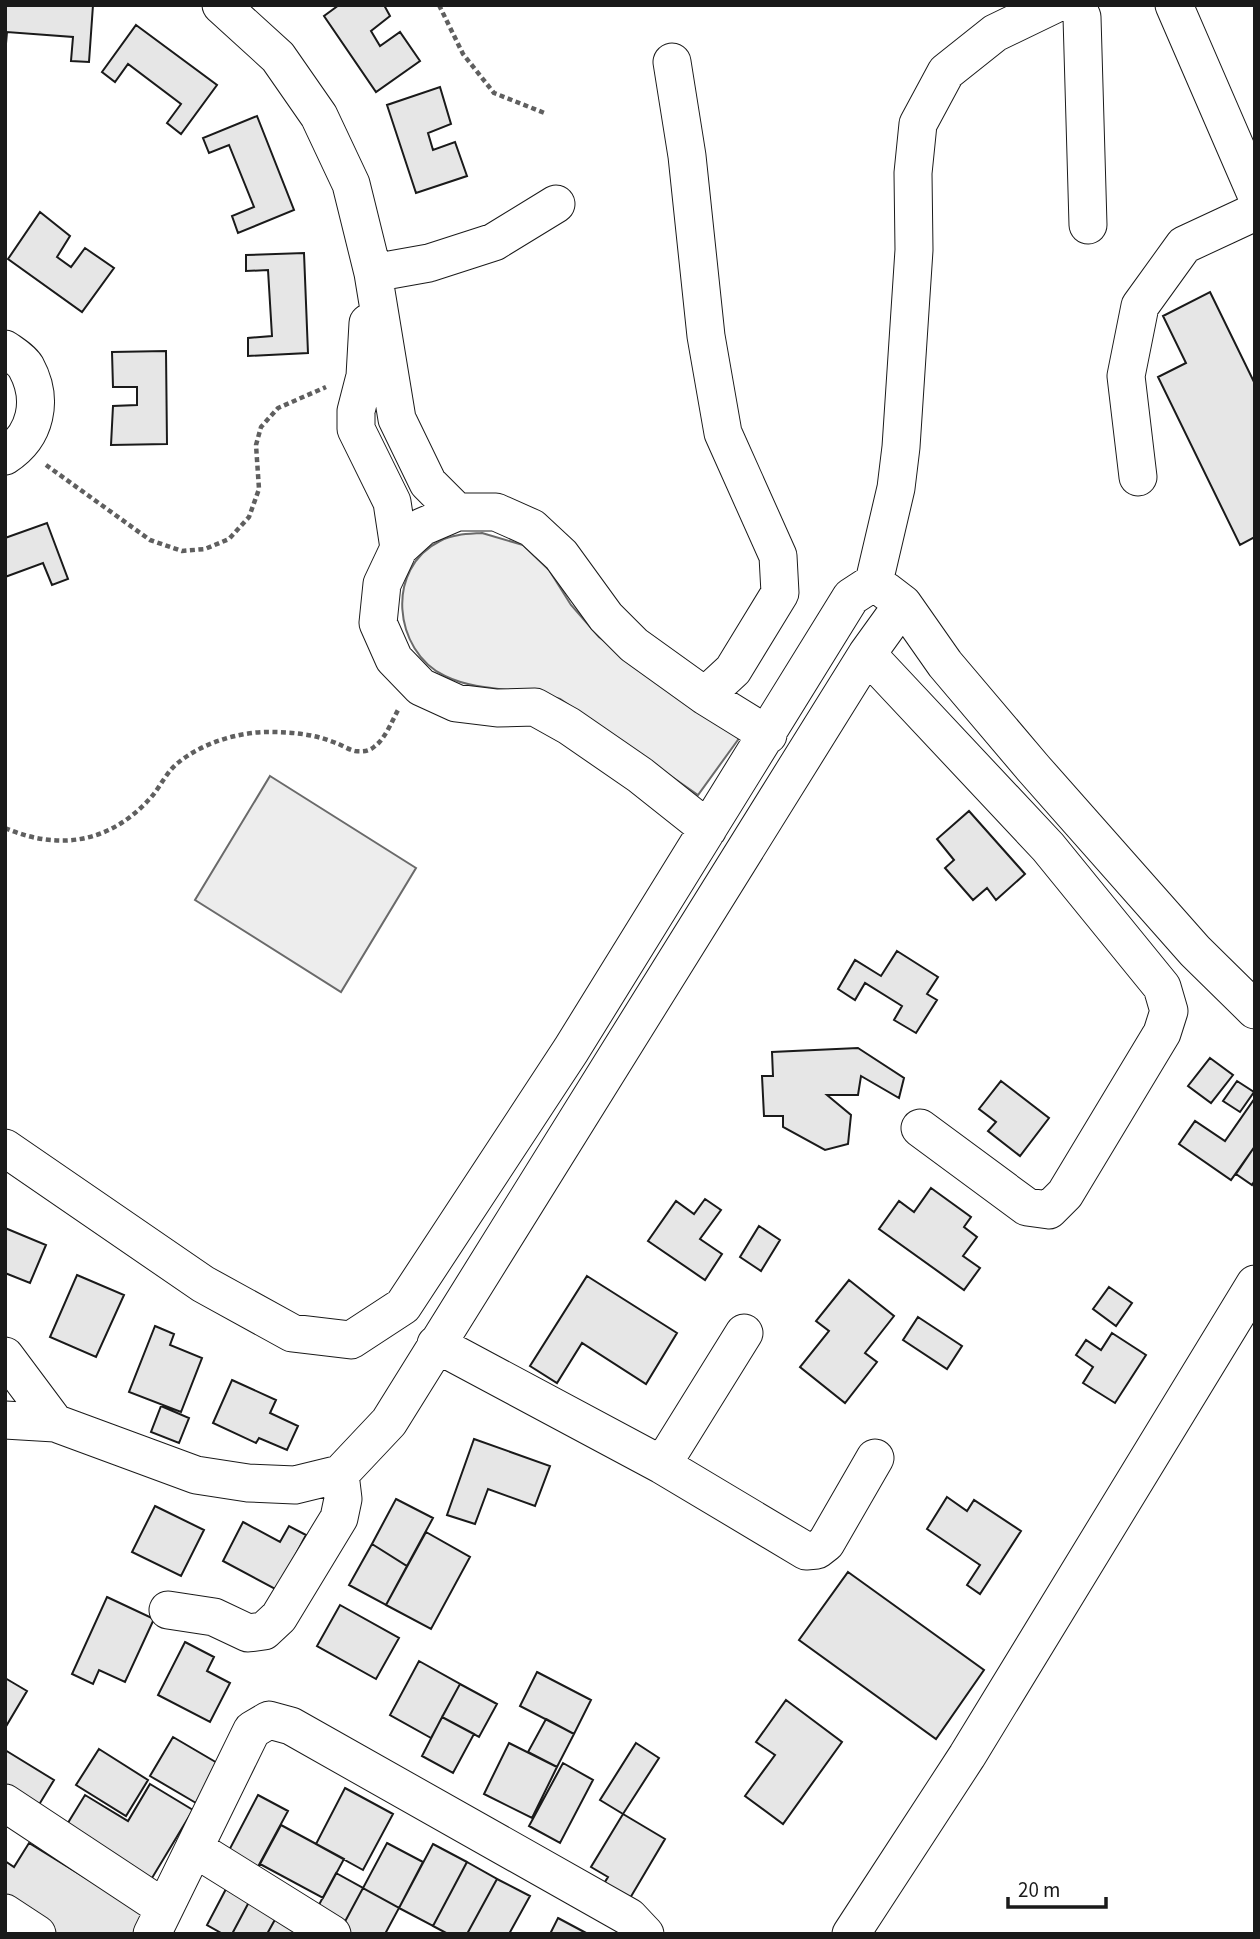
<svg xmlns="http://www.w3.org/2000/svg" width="1260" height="1939" font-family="'Source Sans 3',sans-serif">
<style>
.green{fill:#ededed;stroke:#6a6a6a;stroke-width:2}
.building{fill:#e6e6e6;stroke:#1a1a1a;stroke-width:2}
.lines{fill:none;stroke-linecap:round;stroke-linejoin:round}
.minor-casing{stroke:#1a1a1a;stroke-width:39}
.path{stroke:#5f5f5f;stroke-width:4.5;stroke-dasharray:5 3.5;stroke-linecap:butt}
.minor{stroke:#fff;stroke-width:37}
</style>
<rect width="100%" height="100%" fill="#fff"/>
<!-- green -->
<path class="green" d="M482 533 523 545 549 570 571 605 599 637 740 737 698 795 560 699C523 687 480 693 445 676 393 651 385 568 440 541 453 534 468 534 482 533Z
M270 776 416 868 341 992 195 900Z"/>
<!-- building -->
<path class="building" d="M5 5H93L89 62 71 61 73 37 7 32 5 55Z
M339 5H384L390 16 371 31 380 46 400 32 420 61 376 92 324 16Z
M136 25 217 85 181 134 167 123 181 104 128 64 115 82 102 72Z
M440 87 451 124 428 133 433 150 455 142 467 176 416 193 387 105Z
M257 116 294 210 238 233 232 216 254 207 229 145 209 153 203 138Z
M40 212 70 236 57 257 71 267 85 248 114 268 82 312 8 259Z
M304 253 308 353 248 356V338L272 336 268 270 246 271V255Z
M1210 292 1255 384V537L1240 545 1158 377 1186 363 1163 316Z
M166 351 167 444 111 445 113 406 137 405V387H113L112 352Z
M47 523 68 579 52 585 43 563 5 577V538Z
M969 811 1025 874 996 900 987 888 973 900 945 868 954 860 937 839Z
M897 951 938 977 927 994 937 1000 916 1033 894 1020 902 1006 865 983 855 1000 838 989 855 960 881 976Z
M858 1048 904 1078 899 1098 861 1076 858 1095H827L851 1115 848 1144 825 1150 783 1127V1116H764L762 1076H773L772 1052Z
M1210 1058 1233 1075 1211 1103 1188 1086Z
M1001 1081 1049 1118 1020 1156 988 1131 996 1122 979 1109Z
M1237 1081 1254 1092 1240 1112 1223 1101Z
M1255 1098V1146L1231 1180 1179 1144 1195 1121 1225 1141Z
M1255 1146V1180L1252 1185 1236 1174Z
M931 1188 971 1217 964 1227 977 1237 963 1256 980 1268 964 1290 879 1229 899 1201 914 1212Z
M705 1199 721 1210 700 1239 722 1254 705 1280 648 1241 676 1201 694 1214Z
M759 1226 780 1240 761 1271 740 1257Z
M5 1228 46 1245 30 1283 5 1273Z
M77 1275 124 1295 96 1357 50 1337Z
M587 1276 677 1333 646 1384 582 1343 557 1383 530 1366Z
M849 1280 894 1316 865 1353 877 1362 845 1403 800 1367 829 1331 816 1321Z
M1109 1287 1132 1303 1116 1326 1093 1309Z
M918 1317 962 1346 947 1369 903 1340Z
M155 1326 174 1334 170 1345 202 1358 181 1412 129 1392Z
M1112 1333 1146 1355 1115 1403 1083 1383 1093 1367 1076 1355 1086 1340 1101 1350Z
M232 1380 276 1400 270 1413 298 1426 287 1450 259 1438 256 1443 213 1423Z
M161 1406 189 1418 179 1443 151 1432Z
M474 1439 550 1466 535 1506 488 1489 475 1524 447 1515Z
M947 1497 967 1511 974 1500 1021 1531 980 1594 967 1585 980 1565 927 1529Z
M396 1499 433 1518 407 1566 372 1544Z
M155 1506 204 1530 181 1576 132 1552Z
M243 1522 280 1542 289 1526 306 1535 277 1590 223 1561Z
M426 1532 470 1557 431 1629 386 1605Z
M372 1544 407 1566 386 1605 349 1585Z
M848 1572 984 1670 936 1739 799 1640Z
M107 1597 154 1619 125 1682 99 1670 93 1684 72 1674Z
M340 1605 399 1638 376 1679 317 1646Z
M185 1642 214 1657 207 1671 230 1683 210 1722 158 1695Z
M419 1661 460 1684 431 1738 390 1715Z
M537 1672 591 1700 574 1734 520 1706Z
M5 1678 27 1691 5 1728Z
M460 1684 497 1704 479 1737 442 1717Z
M786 1700 842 1742 783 1824 745 1796 775 1755 756 1742Z
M442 1717 474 1734 453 1773 422 1756Z
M546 1719 574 1734 557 1767 528 1752Z
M173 1737 219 1764 196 1803 150 1776Z
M509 1743 557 1767 532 1818 484 1794Z
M636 1743 659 1758 623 1814 600 1800Z
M99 1749 148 1780 126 1816 76 1785Z
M5 1750 54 1780 37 1808 5 1789Z
M563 1763 593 1780 560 1843 529 1826Z
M150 1784 193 1810 149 1883 63 1831 85 1795 128 1821Z
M345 1788 393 1814 363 1870 316 1844Z
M258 1795 288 1811 254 1874 225 1858Z
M623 1814 665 1839 626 1905 600 1890 608 1877 591 1867Z
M281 1825 344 1859 323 1898 260 1864Z
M29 1843 147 1916 137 1934H52L5 1905V1861L14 1867Z
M387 1843 423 1862 399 1908 363 1888Z
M433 1844 467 1862 433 1926 399 1908Z
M467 1862 497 1879 467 1934H448L433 1926Z
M336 1873 363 1888 341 1929 314 1914Z
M497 1879 530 1896 509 1934H467Z
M363 1888 399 1908 385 1934H349L341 1929Z
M226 1889 249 1902 232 1934H223L207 1925Z
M249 1902 277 1916 267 1934H232Z
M277 1916 299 1929 296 1934H267Z
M558 1918 588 1934H550Z"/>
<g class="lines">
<!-- minor casing -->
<g class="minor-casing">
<path id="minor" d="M221 5 278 57 319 116 351 184 373 273 397 419 428 483 457 512
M1077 5 1082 17 1088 225
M1174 5 1255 192
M672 62 687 156 706 336 723 433 778 556 780 593 733 670 705 696
M373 273 429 263 494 242 556 204
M368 323 365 376 356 411V429L392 502 399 548
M5 349C12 354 22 360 26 367 44 400 36 436 5 456
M1138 477 1126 376 1140 306 1184 245 1255 212
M886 591 903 604 945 664 1034 769 1195 951 1255 1010
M867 654 1048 847 1162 987 1169 1011 1162 1033 1065 1194 1049 1210 1027 1207 920 1128
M708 829 640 775 569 726 535 707 497 708 456 703 421 687 394 659 378 623 382 584 399 548 422 527 457 512H496L532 528 561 555 606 617 634 645 705 696 768 735
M5 1148 203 1284 292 1333 351 1340 403 1306 571 1050 851 597 874 582 896 488 901 447 914 250 913 173 918 124 946 72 995 33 1053 5
M436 1344 662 1465 806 1551 817 1550 826 1543 875 1458
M5 1356 55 1423
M5 1420 55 1423 196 1475 248 1483 295 1485 340 1474 389 1422 867 654 903 604
M662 1465 744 1333
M168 1610 214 1617 248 1633 264 1631 279 1617 339 1518 343 1499 340 1474
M5 1803 164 1908
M194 1848 332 1934
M5 1913 37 1934
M152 1934 252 1730 269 1720 291 1726 629 1917 645 1934
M851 1934 967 1756 1255 1284"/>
</g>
<!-- path -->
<path class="path" d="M439 5 463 54 494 93 547 114
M46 465 150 540 182 551 205 549 229 539 249 517 259 489 256 445 261 427 278 408 326 387
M5 828C61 852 113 842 153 795 161 785 168 770 179 762 203 743 238 732 268 732 292 732 314 734 336 743 342 745 349 750 355 751 363 752 370 751 375 746 385 739 392 721 398 710"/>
<!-- minor -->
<use href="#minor" class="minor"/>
</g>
<!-- border -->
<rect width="1260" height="1939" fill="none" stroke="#1a1a1a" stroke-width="14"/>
<!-- scale -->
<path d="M1008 1897v10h98v-10" fill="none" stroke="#1a1a1a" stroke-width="3.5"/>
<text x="1018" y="1897" font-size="21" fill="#1a1a1a" stroke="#ffffff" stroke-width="5" paint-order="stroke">20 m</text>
</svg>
